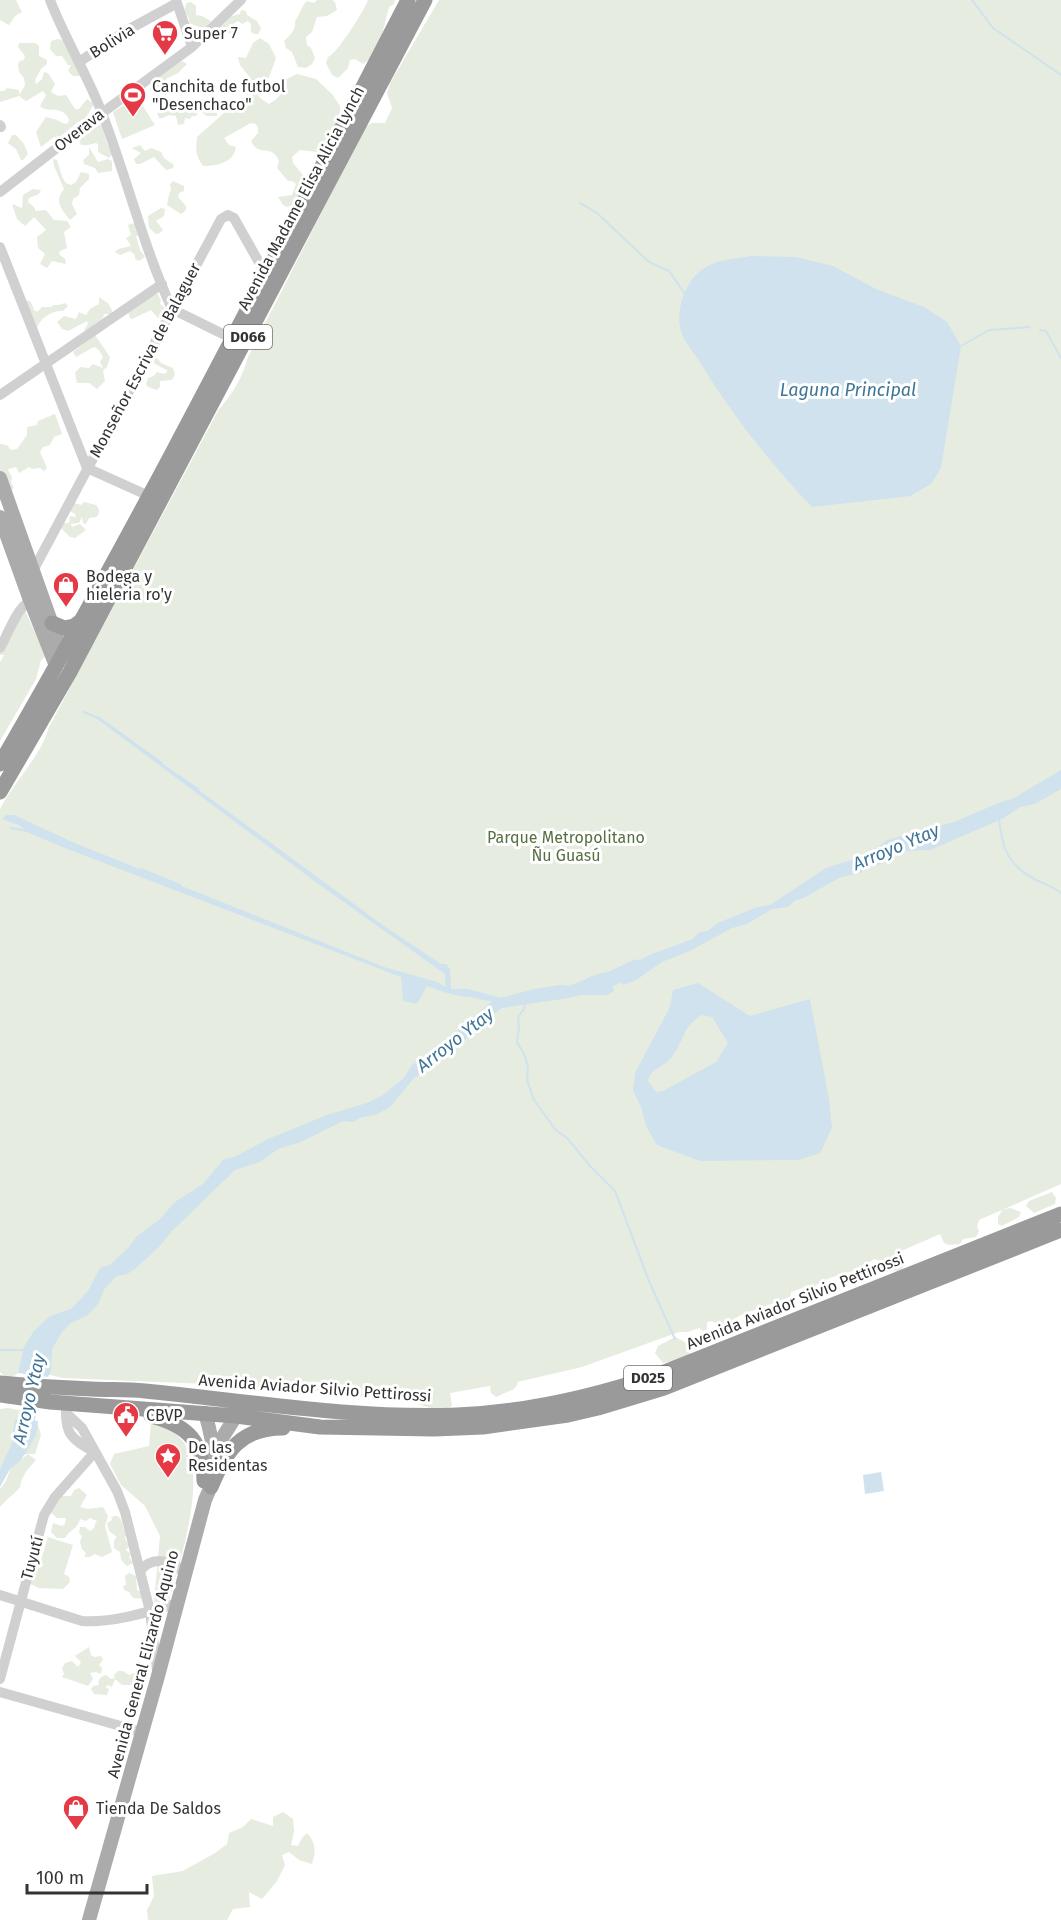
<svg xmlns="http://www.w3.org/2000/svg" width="1061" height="1920" font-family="'Fira Sans',sans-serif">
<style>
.green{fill:#e6ecdf}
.water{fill:#cfe2ee;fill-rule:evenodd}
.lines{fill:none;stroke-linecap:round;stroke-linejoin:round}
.stream{stroke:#cfe2ee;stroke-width:2}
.river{stroke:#cfe2ee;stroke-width:15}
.minor{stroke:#d0d0d0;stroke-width:10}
.major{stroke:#ababab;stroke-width:14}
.highway{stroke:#9a9a9a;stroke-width:15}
.labels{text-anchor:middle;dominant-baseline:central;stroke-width:6;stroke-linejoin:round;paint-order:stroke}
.shield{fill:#fff;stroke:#707070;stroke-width:1.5}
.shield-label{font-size:15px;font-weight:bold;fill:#333}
.poi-label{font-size:16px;fill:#333;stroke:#fff;text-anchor:start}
.street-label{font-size:16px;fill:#333;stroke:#fff}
.park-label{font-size:16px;fill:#56703f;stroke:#fff}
.water-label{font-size:18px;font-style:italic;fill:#3f7597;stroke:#fff}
</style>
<rect width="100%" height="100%" fill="#fff"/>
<!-- green -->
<path class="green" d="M0 0H16L22 12 15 16 9 25 0 20Z
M317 0H332L335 2 337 10 327 16 317 17 312 32 306 37 307 45 311 48 315 58 312 64 306 68 298 67 292 52 286 48 284 41C290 35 296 30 295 21 300 15 301 6 307 1L314 3Z
M368 0H395L394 4 389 7 377 54 363 64 355 59 350 60 348 68 338 78 332 75 326 63 328 57C337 54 364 11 368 0Z
M439 0H1061V1184L979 1220 977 1227 979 1231 976 1237 963 1239 960 1244 949 1245 944 1243 940 1234 899 1252 905 1262 901 1272 894 1271C888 1262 884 1262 874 1259 869 1262 868 1265 863 1267 845 1275 829 1275 814 1287L810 1285 791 1292 790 1297 743 1314 721 1326 712 1321 707 1322V1329L703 1331 699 1328 688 1332H679L582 1367 517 1382 518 1384 514 1389 496 1397 491 1393 490 1386 450 1393 452 1406C443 1412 423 1408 415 1401V1393L381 1392 378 1397 351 1396 348 1391 329 1390 326 1392 305 1389 300 1392 266 1387 264 1390 222 1385 213 1389 207 1384 62 1378 23 1368 16 1375 7 1378 0 1372V809C15 780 40 758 49 727L219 409C233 394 243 376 248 357L365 127 372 123H385L392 108 387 93 390 83Z
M191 2 196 6V15L202 16 211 21 204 29 189 23V18C185 13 183 9 187 3Z
M241 10 246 11 247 15 257 21 261 29 258 34H254L251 32V24L248 21 242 24 238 21 233 24 232 33C225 33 219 35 214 28L229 13 232 16 240 14Z
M260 38 269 44 276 58 269 77 255 89 260 98 269 104C278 99 286 90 285 80L297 74 316 79 332 94 340 106V121L325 148 317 152 300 150 292 157 293 163 307 180C303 191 300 203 287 207L283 205 278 197 292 195 296 184 292 181H288L277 168 279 161C272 143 259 158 251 141L258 133V128L256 124 251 123 224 138 229 145 236 147C234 163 216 166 203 166 195 155 196 150 197 137L233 105 236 101 243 99 250 86 251 79 240 65 238 57 246 58 253 43Z
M58 39 62 40 81 74 79 76H73L68 71 71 65H68L62 56H56L50 49 51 41Z
M19 43H35L39 46V56L47 60V64L41 69 35 80 36 84 42 79 44 72 48 73 55 84 51 92 58 96 66 95 75 109H79L87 99 94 104 85 119 78 122 57 139 54 137 41 147 36 132 46 117 57 120 65 124 68 123 69 119C61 104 48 114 40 106L46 95 43 91 26 101 19 96 0 102V91H4L7 88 19 90V95L25 85 24 78 19 72 18 64 20 61 24 60 25 56 18 47Z
M182 61 187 64 178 73 166 79 165 88 161 91 152 92 150 90 152 81Z
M137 97 155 125 122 139 113 112Z
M189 98 206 99 217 112V116H207L199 110 196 116H192L190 119 185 118 184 124 178 125 176 116 169 115 160 119 157 114 160 110H166L177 104 182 111 194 108Z
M92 120 102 126 107 144 111 149 112 155 109 158 98 152V144L96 143 88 145H81L77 134Z
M12 135H16L24 144 28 154 23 160H21L16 149 8 143Z
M140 145 145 151 151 148 161 152 164 158 174 165 173 168 166 170 154 157 140 164H136L134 159 141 153 132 148Z
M89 147 98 162 108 159 112 161V171L98 173 95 168 84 164 83 160 89 155Z
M53 159 57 160C60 168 61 177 66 183L71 185 76 182 81 172 89 174V179L80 188 79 195 73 199 72 204 77 214 70 220C61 209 54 201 64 189L54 166Z
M173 181 184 186V191L179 193 178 197 186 206V210L181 214 167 205 169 194 171 190 170 184Z
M33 189 41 190 39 194 29 198 28 202 35 208V211L46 210 54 220 67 221 71 227 64 232 67 248 60 251 59 254 65 259 66 264 52 261 47 268 40 264 45 254 38 248 37 237 46 230 34 217 25 226 17 219 12 204 22 208 23 195Z
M161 208 165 209 164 216 156 221 163 230 160 233 156 234 149 228 148 216Z
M134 223 139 235 136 236 140 250 145 257 139 261 135 259V255L130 251 120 255 115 252 118 249 131 246 126 238 131 235 128 225Z
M157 293 161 300 160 304 166 309 163 317 158 318 151 310 132 319 130 318 128 312Z
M99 297 108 303 112 310 111 314H104L103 318 87 330H84L88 324 87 321 68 331 62 329 57 322 64 316 76 319 79 312 86 315 90 309 99 304Z
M24 299 31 302 34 310 37 312 42 307H51L53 305H59L65 303 68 306 63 311C52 310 40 318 37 328Z
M95 335 110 357 107 367 103 370 105 381 97 389 89 383H77L75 373 80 367 89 368 93 364 103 368 100 362 103 357 99 350 94 347 76 357 73 352Z
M157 358 161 363 173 368 175 374 172 380 160 381V387L157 390 148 387 146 384 148 378 154 376 157 372 164 374 167 372V370L155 364 153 359Z
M55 414 62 434 54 437 50 445 43 447 40 452 47 468 44 471 40 468 32 469 29 467 19 473 16 467 9 469 8 470 12 477 11 483 14 488 9 492 0 483V444L7 445 11 450 17 449 27 435V427L37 425 38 421C44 419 49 416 55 414Z
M84 502 96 505C99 509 101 513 96 517L89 518 86 524 83 523 82 517 79 523 71 524 72 527 80 524 86 530 75 538 70 537 61 528 64 523H69L70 516 76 517 75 514 70 511 74 503 81 505Z
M25 611 46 656 41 660 36 679 0 741V662L4 655H0V643Z
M1052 1192 1056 1198 1055 1204 1034 1213 1026 1206 1029 1201Z
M1010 1208 1021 1212 1019 1217 1002 1226 998 1224V1217L1002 1210Z
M675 1337 687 1343 691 1349 689 1358 663 1363 655 1353 658 1346Z
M8 1408 29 1412 28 1418 38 1425 41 1435 35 1454H28L36 1460C28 1469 22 1475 20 1487 14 1495 6 1499 0 1507V1489L6 1481 11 1467 28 1454 11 1455 0 1468V1409Z
M151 1423C160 1426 169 1428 176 1434 214 1465 179 1561 169 1602H154L160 1536 145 1506 121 1485 110 1464 114 1454 149 1446Z
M79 1488 87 1495 80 1507 88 1509 103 1507 108 1516 105 1526 112 1552 102 1557 95 1554 90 1557H84L86 1553 82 1549 80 1542 82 1536 79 1533 80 1527H85L90 1531 94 1528 95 1524 97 1521 90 1518 86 1521 80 1519C77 1530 69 1530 65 1538H57L51 1532 53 1523 62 1526 65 1524 66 1518H57L48 1510 60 1496H71L74 1490Z
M115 1516H118C124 1522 122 1528 126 1534L125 1538 129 1546 126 1550 131 1554 129 1557 133 1563 127 1566 121 1560 120 1552 114 1548V1540L117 1537 109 1531 107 1523 112 1520 111 1517Z
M48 1537 73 1545 64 1574 69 1577 70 1582 63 1589 39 1588 28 1583 33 1564 40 1563Z
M129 1573 136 1576 137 1590 143 1593 145 1599 133 1598 129 1592 124 1590 123 1586 126 1585 125 1576Z
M89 1647 91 1655 94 1657 101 1656 103 1660 99 1665 102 1668 101 1674 96 1672 90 1673 93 1679 88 1686 62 1677 64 1674 62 1668 65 1663 72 1661 78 1667 81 1662 75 1656Z
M118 1671H123L129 1675 134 1673 141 1677 138 1688 133 1685H122L115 1679 112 1687 108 1685 105 1687 109 1689 107 1695 94 1694 91 1689 93 1686 99 1685 98 1682 101 1677 106 1675 111 1679 115 1678 114 1675Z
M283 1812 293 1819 294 1831 291 1845 298 1846 302 1838 307 1833C316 1843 316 1852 312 1864L299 1860 289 1852 282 1855 285 1865 277 1881 262 1899 249 1892 250 1907 233 1909 227 1920H148L147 1910 154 1896 152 1876 183 1871 215 1853 227 1844 229 1833 243 1827 251 1819 273 1826V1817Z"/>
<!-- water -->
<path class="water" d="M751 256 796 257 833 266 876 289 924 307 947 322 961 346 941 468 931 484 910 496 812 507C770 463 732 415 700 362 694 353 684 342 681 331 675 311 685 281 703 269 716 259 735 259 751 256Z
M98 716 384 926 441 964H446L450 969 451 989H468L501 998 534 989 560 985 569 986 601 973H608L614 991 607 995H581L569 998 502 1008 487 1019 448 1056 414 1078 390 1107 376 1115 362 1117 353 1122 343 1121 301 1142 278 1149 260 1162 235 1170 171 1232 160 1246 135 1269 127 1274 117 1276 105 1288 98 1304 88 1315 71 1323 62 1332 52 1349 51 1371 48 1377 18 1373 24 1347 34 1331 50 1316 71 1309 88 1291 100 1268 111 1264 129 1247 137 1236 159 1220 175 1202 203 1184 223 1160 236 1156 268 1139 327 1115 367 1103 383 1095 404 1078 411 1066 439 1047 492 1001C483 1001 477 998 469 997 454 996 441 991 427 986L417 1004 403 1001 401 977 65 848 29 833 19 825 2 819 6 815H14L77 844 384 967 437 982 446 987 445 974 317 883 96 718Z
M1061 770V789L1035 804 1020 807 1004 818 942 845 930 850 900 851 890 854 879 865 871 866 862 872 839 878 804 898 796 900 788 907 772 909 747 924 732 928 690 951 662 962 636 980 623 985 616 969 629 966 649 955 693 939 698 933 709 930 718 923 757 907 770 905 826 868 864 856 875 850 887 840 954 822 1001 802 1014 798Z
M698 983 750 1016 810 999 829 1099 832 1128 820 1153 799 1160 700 1161 657 1145 646 1126 641 1107 633 1090 635 1073 670 1007 673 990ZM701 1015 712 1017 728 1043 716 1062 663 1091 656 1092 648 1081C650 1068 664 1067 671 1058 685 1041 680 1030 701 1015Z
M15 1419 38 1421 36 1435 25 1454 20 1461 10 1469 0 1487V1469L12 1443Z
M881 1472 884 1491 865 1494 863 1475Z"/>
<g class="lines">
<!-- stream -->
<path class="stream" d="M972 0 993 28 1061 75
M580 203 597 213 649 262 669 271 685 294
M1040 330 1046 331 1061 358
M961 346 989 330 1030 327
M84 712 98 718
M108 724 162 763
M178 775 198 789
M999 819C1002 849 1008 865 1036 880 1045 884 1054 887 1061 893
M10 828 28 831
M141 869 180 885
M525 1002 524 1009 518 1017 519 1027 517 1042 525 1056 528 1068 527 1080 534 1100 555 1129 568 1139 590 1166 615 1191 649 1281 675 1339
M0 1350H24"/>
<!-- river -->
<path class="river" d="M592 984 613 978 636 967
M22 1438C32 1412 30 1383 37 1356"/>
<!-- minor -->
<path class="minor" d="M50 0C65 39 87 74 102 113 127 178 143 246 172 309L231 338
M176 0 192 47
M79 62 124 32 177 3
M0 125 1 127
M0 192 102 113 192 47 241 0
M0 247 87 468 149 496
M0 395 162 284
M34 569 221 219 228 215 234 218 265 273
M0 648C8 635 19 600 35 600
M66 1409C65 1436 73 1439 94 1452
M66 1413 82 1428 117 1491 125 1512 150 1611 157 1670
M140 1571C152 1555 175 1560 185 1575
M0 1595 82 1621C113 1623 148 1612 178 1603
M0 1679 44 1515 55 1497 94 1453
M0 1692 142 1732"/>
<!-- major -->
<path class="major" d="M0 478 63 655
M0 517 30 600 56 666
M212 1454 236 1416
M89 1920 158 1676 205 1500C219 1472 214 1443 205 1413"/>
<!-- highway -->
<path class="highway" d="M52 623 64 628 74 626 82 620
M0 764C145 514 275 256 408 0
M0 792 70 672 425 0
M0 1383C30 1386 60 1388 91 1389 109 1390 127 1389 145 1391 248 1401 353 1419 457 1415 526 1412 592 1397 657 1375L1061 1214
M0 1395 50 1402 236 1416 320 1427 434 1429 483 1427 568 1415 598 1408 664 1388 1061 1230
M151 1416C189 1426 203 1441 204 1481
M211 1487C226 1451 240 1428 283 1428"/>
</g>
<!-- icons -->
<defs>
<g id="supermarket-pin" transform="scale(1.35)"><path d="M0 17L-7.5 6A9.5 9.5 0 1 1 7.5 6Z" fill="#e63946" stroke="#fff"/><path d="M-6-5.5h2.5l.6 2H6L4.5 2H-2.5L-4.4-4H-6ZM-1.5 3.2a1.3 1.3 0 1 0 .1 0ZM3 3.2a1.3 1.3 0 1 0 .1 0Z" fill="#fff"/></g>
<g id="stadium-pin" transform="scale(1.35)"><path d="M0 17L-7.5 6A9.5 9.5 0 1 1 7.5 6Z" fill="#e63946" stroke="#fff"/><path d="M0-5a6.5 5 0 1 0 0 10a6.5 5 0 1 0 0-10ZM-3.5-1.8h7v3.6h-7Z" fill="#fff"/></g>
<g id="shop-pin" transform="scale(1.35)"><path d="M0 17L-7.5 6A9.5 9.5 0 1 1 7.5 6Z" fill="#e63946" stroke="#fff"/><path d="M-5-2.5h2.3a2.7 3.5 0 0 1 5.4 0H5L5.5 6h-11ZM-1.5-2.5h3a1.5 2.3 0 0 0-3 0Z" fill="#fff"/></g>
<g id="civic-pin" transform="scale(1.35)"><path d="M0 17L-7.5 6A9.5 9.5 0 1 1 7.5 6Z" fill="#e63946" stroke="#fff"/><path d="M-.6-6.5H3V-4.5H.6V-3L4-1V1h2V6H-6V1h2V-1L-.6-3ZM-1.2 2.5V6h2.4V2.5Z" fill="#fff"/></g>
<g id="sight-pin" transform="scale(1.35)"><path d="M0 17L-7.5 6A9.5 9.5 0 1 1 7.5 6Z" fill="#e63946" stroke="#fff"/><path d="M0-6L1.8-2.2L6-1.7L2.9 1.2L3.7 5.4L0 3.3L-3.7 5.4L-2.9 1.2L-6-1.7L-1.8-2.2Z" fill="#fff"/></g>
</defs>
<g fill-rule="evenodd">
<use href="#supermarket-pin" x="165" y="33"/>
<use href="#stadium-pin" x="133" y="95"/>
<use href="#shop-pin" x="66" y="585"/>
<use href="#civic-pin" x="126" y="1415"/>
<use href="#sight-pin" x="168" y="1456"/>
<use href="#shop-pin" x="76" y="1808"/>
</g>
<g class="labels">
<!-- shield labels -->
<g class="shield">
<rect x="224" y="325" width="48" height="24" rx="4.5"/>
<rect x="624" y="1366" width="48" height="24" rx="4.5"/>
</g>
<g class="shield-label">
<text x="248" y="337">D066</text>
<text x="648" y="1378">D025</text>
</g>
<!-- poi labels -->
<g class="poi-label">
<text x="184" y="33">Super 7</text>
<text x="152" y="86">Canchita de futbol<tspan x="152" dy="18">"Desenchaco"</tspan></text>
<text x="86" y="576">Bodega y<tspan x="86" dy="18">hieleria ro'y</tspan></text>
<text x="146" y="1415">CBVP</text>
<text x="188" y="1447">De las<tspan x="188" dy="18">Residentas</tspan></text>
<text x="96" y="1808">Tienda De Saldos</text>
</g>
<!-- street labels -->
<g class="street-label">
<text transform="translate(112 41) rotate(-32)">Bolivia</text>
<text transform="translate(79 130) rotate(-38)">Overava</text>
<text transform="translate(301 198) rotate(-62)">Avenida Madame Elisa Alicia Lynch</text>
<text transform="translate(145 360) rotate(-62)">Monseñor Escriva de Balaguer</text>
<text transform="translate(795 1301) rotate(-22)">Avenida Aviador Silvio Pettirossi</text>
<text transform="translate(315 1388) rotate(4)">Avenida Aviador Silvio Pettirossi</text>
<text transform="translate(32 1558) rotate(-75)">Tuyutí</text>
<text transform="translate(143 1664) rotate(-75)">Avenida General Elizardo Aquino</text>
</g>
<!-- park labels -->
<g class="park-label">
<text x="566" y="837">Parque Metropolitano<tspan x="566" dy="18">Ñu Guasú</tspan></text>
</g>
<!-- water labels -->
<g class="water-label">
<text x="848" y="390">Laguna Principal</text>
<text transform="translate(896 847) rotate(-23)">Arroyo Ytay</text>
<text transform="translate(455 1040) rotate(-38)">Arroyo Ytay</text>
<text transform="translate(29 1399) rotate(-77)">Arroyo Ytay</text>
</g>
</g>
<!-- scale -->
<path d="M27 1884v9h120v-9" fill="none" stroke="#333333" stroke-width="3"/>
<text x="36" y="1884" font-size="18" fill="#333333" stroke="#ffffff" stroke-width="4.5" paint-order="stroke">100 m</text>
</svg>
